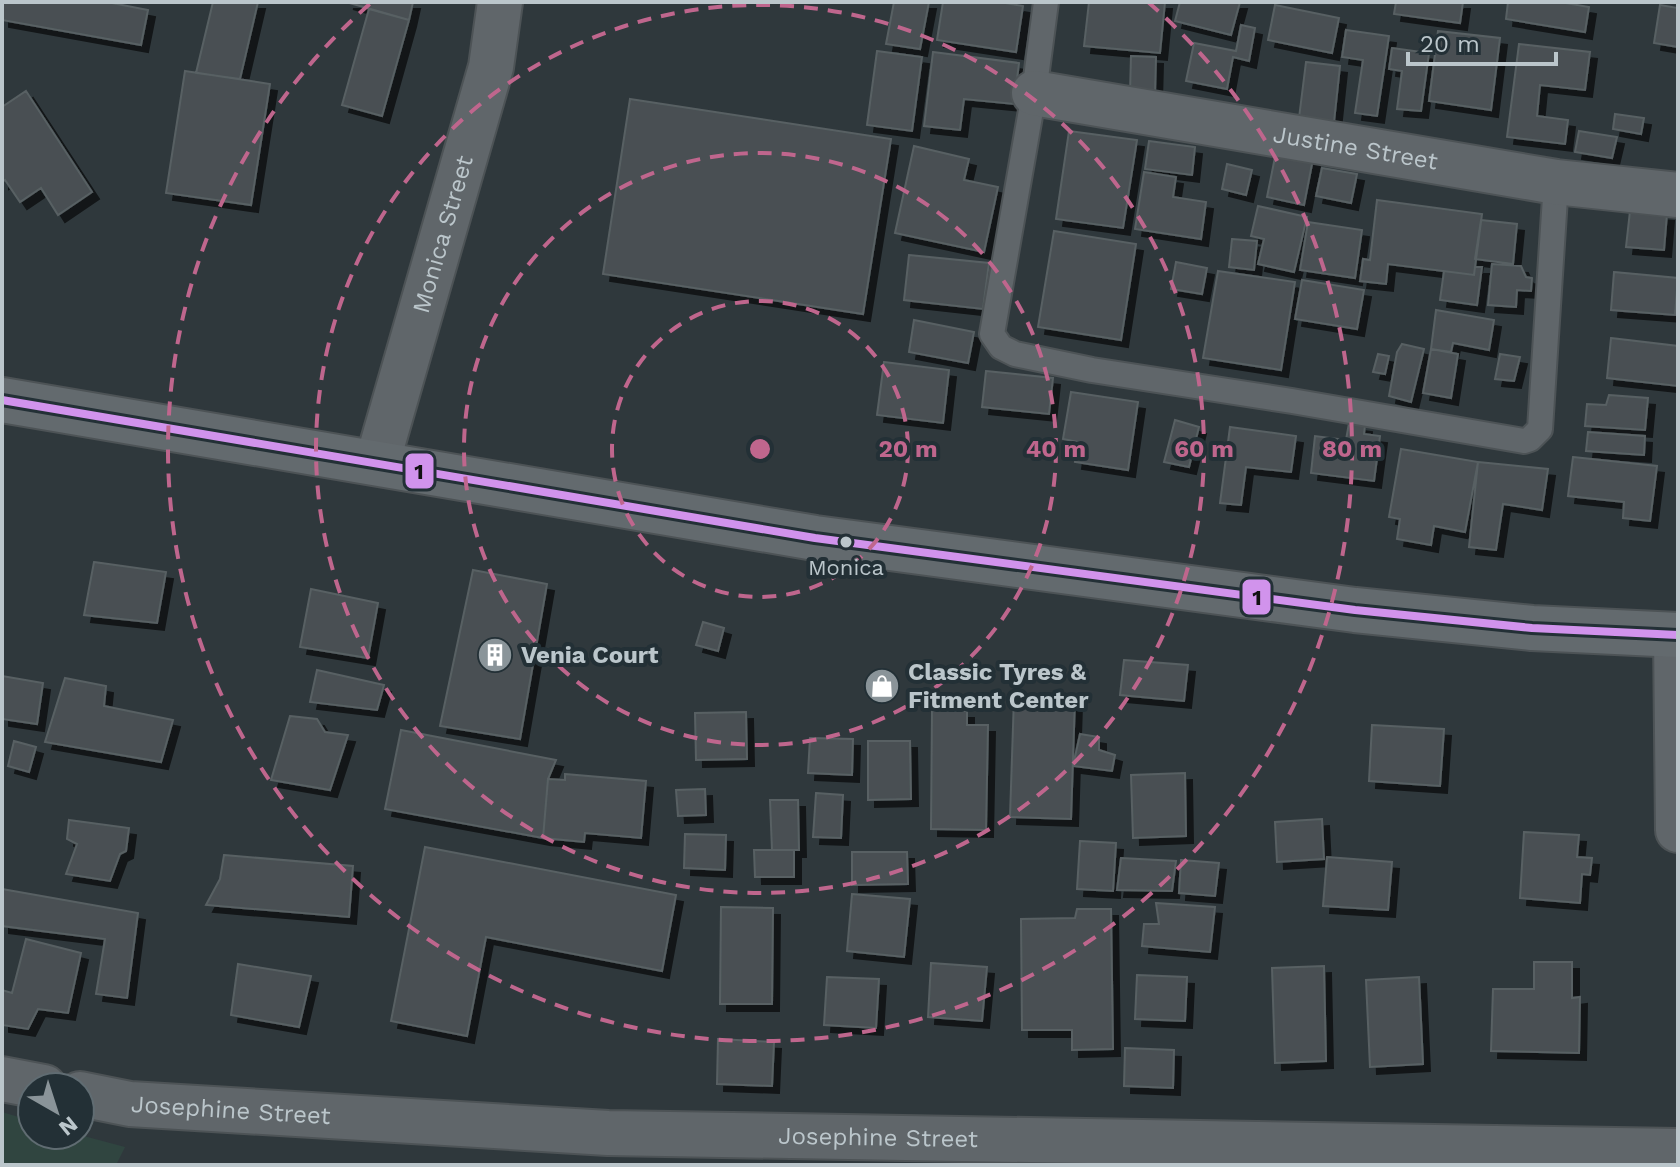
<svg xmlns="http://www.w3.org/2000/svg" width="1680" height="1167" font-family="'Work Sans',sans-serif">
<style>
.green{fill:#304540}
.building{fill:#485053;stroke:#586063;stroke-width:2;filter:url(#shadow)}
.lines{fill:none;stroke-linecap:round;stroke-linejoin:round}
.lane-casing{stroke:#4d5356;stroke-width:28}
.street-casing{stroke:#4d5356;stroke-width:48}
.secondary-casing{stroke:#4d5356;stroke-width:48}
.lane{stroke:#60666a;stroke-width:24}
.street{stroke:#60666a;stroke-width:44}
.secondary{stroke:#636a6e;stroke-width:44}
.bus-1-casing{stroke:#233036;stroke-width:14}
.bus-1{stroke:#d193ec;stroke-width:8}
.ring{fill:none;stroke:#bf668d;stroke-width:4;stroke-dasharray:14 10}
.bus-dot{fill:#bbc6cb;stroke:#233036;stroke-width:3}
.labels{text-anchor:middle;dominant-baseline:central;stroke-width:8;stroke-linejoin:round;paint-order:stroke}
.bus-label{font-size:22px;fill:#bbc6cb;stroke:#233036}
.street-label{font-size:24px;fill:#bbc6cb;stroke:#233036}
.poi-label{font-size:24px;font-weight:bold;fill:#bbc6cb;stroke:#233036;text-anchor:start}
.centre{fill:#bf668d;stroke:#233036;stroke-width:4}
.ring-label{font-size:24px;text-anchor:middle;font-weight:bold;fill:#bf668d;stroke:#233036;stroke-width:8;stroke-linejoin:round;paint-order:stroke}
.line-badge{stroke:#233036;stroke-width:3}
.pale-badge-label{font-size:22px;text-anchor:middle;font-weight:bold;fill:#111}
</style>
<defs>
<filter id="shadow"><feDropShadow dx="7" dy="7" stdDeviation="0" flood-color="#0009"/></filter>
</defs>
<rect width="100%" height="100%" fill="#2f383c"/>
<!-- green -->
<path class="green" d="M2 1112 32 1121V1135H80L125 1147 116 1165H2Z"/>
<!-- building -->
<path class="building" d="M2 2H107L148 10 141 45 2 20Z
M213 2H258L240 79 196 73Z
M346 2H413L409 20Z
M894 2H929L920 49 886 44Z
M943 2H1000L1023 6 1016 52 937 40Z
M1089 2H1165L1160 53 1084 46Z
M1180 2H1240L1231 35 1175 21Z
M1396 2H1463L1460 23 1394 14Z
M1508 2H1560L1589 7 1585 32 1506 19Z
M1275 5 1339 18 1332 53 1268 40Z
M1660 5 1678 8V47L1654 43Z
M369 9 409 20 382 116 342 105Z
M1241 25 1255 28 1249 61 1233 57 1227 89 1186 81 1194 43 1236 51Z
M1346 30 1389 36 1377 116 1355 113 1363 60 1342 57Z
M1438 31 1500 38 1491 110 1429 101Z
M1519 44 1590 52 1585 90 1540 85 1537 116 1568 120 1565 144 1507 137Z
M1392 48 1429 53 1421 111 1397 109 1402 71 1389 69Z
M877 51 922 57 912 131 867 125Z
M933 52 1019 63 1014 104 964 99 960 130 924 126Z
M1131 56 1156 57 1155 94 1130 93Z
M1306 62 1340 66 1334 122 1299 118Z
M185 71 270 84 251 205 166 193Z
M26 91 92 192 58 215 41 188 20 202 5 180 2 182V107Z
M630 99 891 139 863 314 603 274Z
M1615 114 1644 118 1641 134 1613 129Z
M1069 131 1137 140 1123 228 1056 219Z
M1579 131 1617 137 1612 158 1575 152Z
M1149 141 1195 147 1192 175 1145 169Z
M914 146 969 159 964 180 998 187 984 252 895 233Z
M1276 152 1313 159 1304 205 1267 197Z
M1227 164 1252 170 1246 195 1222 189Z
M1322 168 1357 174 1351 203 1316 196Z
M1144 172 1176 177 1173 197 1206 202 1201 239 1135 229Z
M1377 200 1482 214 1474 275 1388 264 1386 284 1360 281 1363 259 1370 260Z
M1258 206 1307 217 1294 272 1258 264 1264 239 1251 236Z
M1630 211 1667 214 1664 250 1626 247Z
M1481 220 1517 224 1513 264 1475 259Z
M1308 222 1362 230 1355 278 1300 270Z
M1054 231 1136 244 1121 340 1038 327Z
M1232 239 1257 241 1254 270 1229 267Z
M909 255 989 263 983 309 904 300Z
M1176 262 1207 268 1202 294 1171 289Z
M1492 264 1521 266 1526 277 1532 278 1531 291 1517 290 1516 307 1488 305Z
M1475 267H1482L1477 305 1440 300 1444 271 1474 275Z
M1218 271 1295 282 1281 370 1203 358Z
M1614 272 1678 278 1675 315 1611 310Z
M1302 280 1364 290 1357 329 1295 319Z
M1436 310 1494 320 1489 350 1453 343 1451 352 1431 349Z
M914 320 974 332 968 363 909 352Z
M1611 338 1678 346V386L1607 378Z
M1402 344 1424 349 1411 402 1389 396 1397 352Z
M1431 349 1458 354 1451 398 1423 393Z
M1378 354 1389 356 1385 374 1373 372Z
M1500 354 1520 357 1514 381 1495 379Z
M884 362 949 370 943 423 877 415Z
M986 371 1053 378 1049 414 982 407Z
M1071 392 1138 402 1128 470 1075 462 1078 442 1063 439Z
M1609 395 1648 398 1645 430 1585 426 1587 404 1606 405Z
M1175 420 1199 427 1189 467 1164 462Z
M1349 423 1365 425 1364 434 1380 436 1374 481 1311 473 1315 436 1346 440Z
M1230 427 1296 436 1291 472 1246 467 1241 505 1220 503Z
M1588 432 1645 436 1644 455 1586 451Z
M1401 449 1478 462 1465 532 1434 526 1431 545 1397 539 1400 519 1389 517Z
M1573 457 1657 466 1650 521 1623 518 1624 502 1568 496Z
M1478 462 1548 469 1542 510 1503 504 1496 550 1469 547Z
M94 562 166 572 157 623 84 615Z
M473 570 547 584 520 739 440 726Z
M311 589 378 603 368 658 300 647Z
M703 622 724 628 718 651 696 645Z
M1124 660 1188 665 1184 701 1120 695Z
M317 670 384 685 377 710 310 702Z
M2 676 43 683 37 724 2 719Z
M65 678 106 686 104 706 173 720 161 762 45 742Z
M1014 697 1075 699 1071 819 1010 817Z
M932 711H967V725H988L986 830 931 829Z
M746 712 747 759 696 760 695 713Z
M290 716 317 719 325 732 348 735 330 790 271 780Z
M1372 725 1444 729 1440 786 1369 781Z
M401 730 556 760 548 779 543 838 385 809Z
M1080 734 1099 737V750L1115 755 1112 771 1073 766Z
M810 738 853 739 852 775 808 773Z
M14 741 36 747 29 772 8 766Z
M868 741H910L911 799 868 800Z
M1185 773 1186 836 1133 838 1131 775Z
M565 774 646 781 641 838 585 833 584 842 543 838 548 779 565 780Z
M705 789 706 815 678 816 676 790Z
M816 793 843 795 841 838 813 837Z
M770 800H798L799 850H772Z
M1322 819 1324 859 1277 862 1275 822Z
M69 820 129 828 126 851 120 854 110 881 66 874 77 844 67 839Z
M1524 832 1579 835 1577 857 1592 858 1590 875 1582 874 1580 903 1520 898Z
M685 834 726 835 725 870 684 868Z
M1080 841 1116 843 1113 891 1077 889Z
M425 847 676 895 662 971 486 937 467 1036 391 1021Z
M754 850H794V877H755Z
M852 852H907L908 884 852 885Z
M224 855 353 866 349 917 206 905 220 879Z
M1327 857 1392 862 1388 910 1323 906Z
M1121 858 1176 861 1172 891 1117 890Z
M1181 860 1219 863 1215 896 1179 893Z
M2 889 138 913 127 998 96 994 105 939 2 926Z
M852 894 910 899 904 957 847 951Z
M1156 903 1215 907 1210 952 1142 946 1144 924H1159Z
M721 907 773 908 772 1004H720Z
M1077 909H1111L1113 1049 1072 1050V1030H1022L1021 919 1075 918Z
M26 939 81 953 68 1013 38 1009 28 1029 2 1025V990L12 993Z
M1534 962H1572V998L1580 997 1579 1053 1491 1051 1493 989H1534Z
M931 963 987 967 982 1021 928 1017Z
M238 964 311 976 299 1027 231 1015Z
M1324 966 1326 1061 1275 1063 1272 968Z
M1137 975 1187 977 1185 1021 1135 1019Z
M827 977 879 979 876 1028 824 1025Z
M1419 977 1423 1064 1370 1067 1366 980Z
M718 1039 774 1042 772 1086 717 1084Z
M1125 1048 1174 1050 1173 1088 1124 1086Z"/>
<g class="lines">
<!-- lane casing -->
<g class="lane-casing">
<path id="lane" d="M1046 2 1034 93 992 334 1001 347 1015 354 1092 370 1292 401 1524 441 1530 439 1540 429 1556 182"/>
</g>
<!-- street casing -->
<g class="street-casing">
<g id="street">
<path id="s1" d="M1034 93 1556 182 1678 195"/>
<path id="s2" d="M377 463 491 67 500 2"/>
<path d="M1676 635 1678 830"/>
<path d="M2 1079 44 1087"/>
<path id="s3" d="M80 1094 130 1104 608 1133 1678 1151"/>
</g>
</g>
<!-- secondary casing -->
<g class="secondary-casing">
<path id="secondary" d="M2 400 815 538 1355 610 1532 628 1678 635"/>
</g>
<!-- lane -->
<use href="#lane" class="lane"/>
<!-- street -->
<use href="#street" class="street"/>
<!-- secondary -->
<use href="#secondary" class="secondary"/>
<!-- bus-1 casing -->
<g class="bus-1-casing">
<path id="bus-1" d="M2 400 815 538 1355 610 1532 628 1678 635"/>
</g>
<!-- bus-1 -->
<use href="#bus-1" class="bus-1"/>
</g>
<!-- distance rings -->
<g class="ring">
<circle cx="760" cy="449" r="148"/>
<circle cx="760" cy="449" r="296"/>
<circle cx="760" cy="449" r="444"/>
<path d="M1148 2A592 592 0 1 1 372 2"/>
</g>
<!-- icons -->
<defs>
<g id="building-disc" transform="scale(1.8)"><circle r="9.5" fill="#8a9499" stroke="#233036"/><path d="M-4-6H4V6H1V3H-1V6H-4ZM-2.5-4.3h1.7v1.8h-1.7ZM.8-4.3h1.7v1.8H.8ZM-2.5-1h1.7V.8h-1.7ZM.8-1h1.7V.8H.8Z" fill="#fff"/></g>
<g id="shop-disc" transform="scale(1.8)"><circle r="9.5" fill="#8a9499" stroke="#233036"/><path d="M-5-2.5h2.3a2.7 3.5 0 0 1 5.4 0H5L5.5 6h-11ZM-1.5-2.5h3a1.5 2.3 0 0 0-3 0Z" fill="#fff"/></g>
</defs>
<g fill-rule="evenodd">
<use href="#building-disc" x="495" y="655"/>
<use href="#shop-disc" x="882" y="686"/>
</g>
<!-- markers -->
<circle class="bus-dot" cx="846" cy="542" r="7"/>
<g class="labels">
<!-- bus labels -->
<g class="bus-label">
<text x="846" y="567">Monica</text>
</g>
<!-- street labels -->
<g class="street-label">
<text stroke="none"><textPath href="#s1" startOffset="326">Justine Street</textPath></text>
<text stroke="none"><textPath href="#s2" startOffset="238">Monica Street</textPath></text>
<text stroke="none"><textPath href="#s3" startOffset="152">Josephine Street</textPath></text>
<text stroke="none"><textPath href="#s3" startOffset="800">Josephine Street</textPath></text>
</g>
<!-- poi labels -->
<g class="poi-label">
<text x="521" y="655">Venia Court</text>
<text x="908" y="672">Classic Tyres &amp;<tspan x="908" dy="28">Fitment Center</tspan></text>
</g>
</g>
<circle cx="760" cy="449" r="12" class="centre"/>
<g class="ring-label">
<text x="908" y="457">20 m</text>
<text x="1056" y="457">40 m</text>
<text x="1204" y="457">60 m</text>
<text x="1352" y="457">80 m</text>
</g>
<g class="line-badge">
<rect x="404" y="452" width="31" height="38" rx="8" fill="#d193ec"/>
<rect x="1241" y="578" width="31" height="38" rx="8" fill="#d193ec"/>
</g>
<g class="pale-badge-label">
<text x="419" y="479">1</text>
<text x="1257" y="605">1</text>
</g>
<!-- border -->
<rect width="1680" height="1167" fill="none" stroke="#bbc6cb" stroke-width="8"/>
<!-- north arrow -->
<g transform="translate(56 1111) rotate(141)"><circle r="38" fill="#233036" stroke="#606c72" stroke-width="2"/>
<path d="M0-6L14 30L0 20L-14 30Z" fill="#8a9499"/>
<text y="-12" font-size="22" font-weight="bold" text-anchor="middle" fill="#bbc6cb">N</text>
</g>
<!-- scale -->
<path d="M1408 52v12h148v-12" fill="none" stroke="#bbc6cb" stroke-width="4"/>
<text x="1420" y="52" font-size="24" fill="#bbc6cb" stroke="#233036" stroke-width="6" paint-order="stroke">20 m</text>
</svg>
